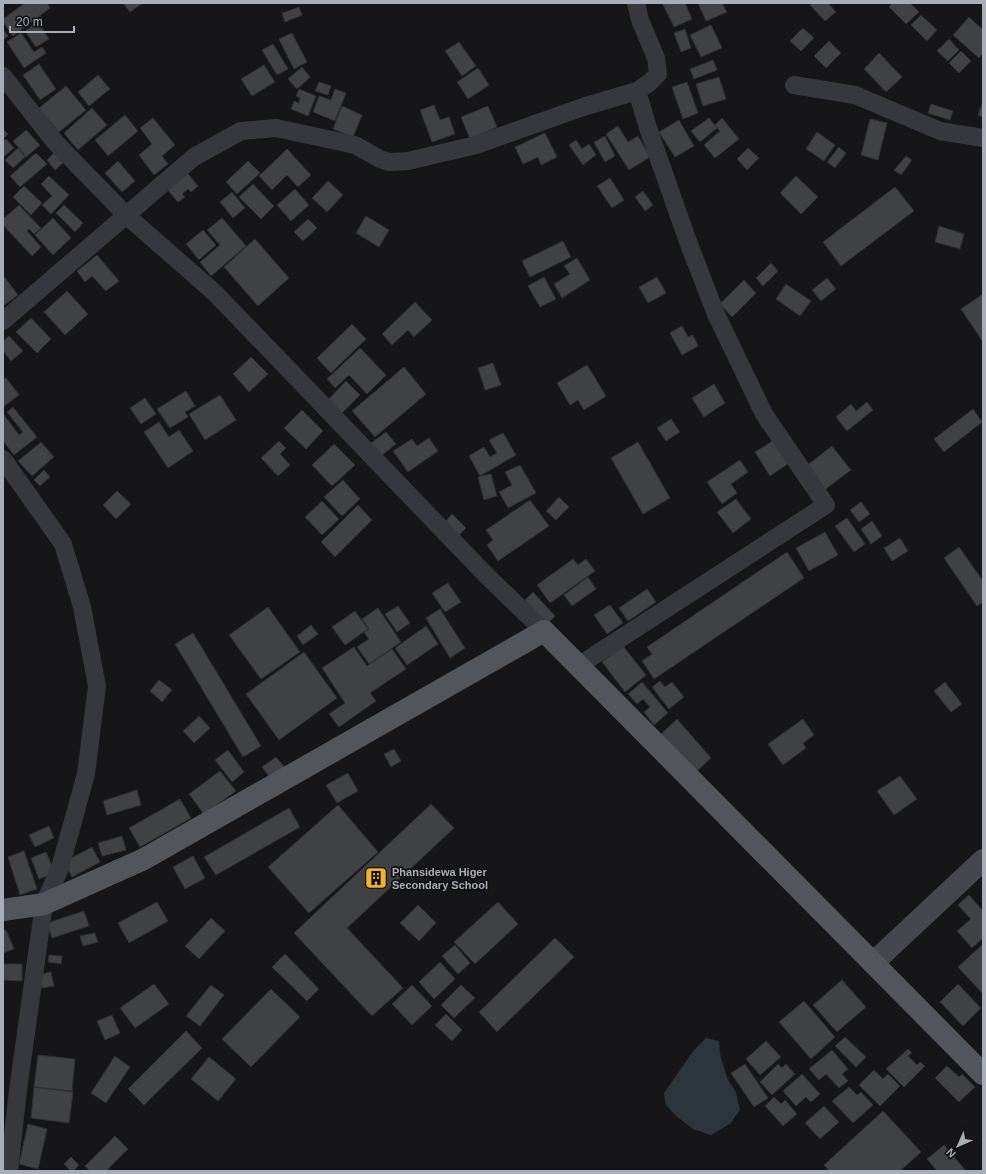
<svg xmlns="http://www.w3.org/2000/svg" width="986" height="1174" font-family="Arial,sans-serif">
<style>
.water{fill:#2c353c}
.building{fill:#404145;stroke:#303034}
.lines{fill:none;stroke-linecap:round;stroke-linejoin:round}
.street{stroke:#37383d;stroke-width:18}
.secondary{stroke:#45474d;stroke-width:22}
.primary{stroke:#53555c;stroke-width:22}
.labels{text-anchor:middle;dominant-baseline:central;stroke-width:3.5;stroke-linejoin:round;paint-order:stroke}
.poi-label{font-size:11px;font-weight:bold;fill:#a8adb8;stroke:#111113;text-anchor:start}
</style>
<rect width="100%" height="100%" fill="#161618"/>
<!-- water -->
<path class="water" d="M706 1038 719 1041 720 1054 727 1078 736 1092 740 1110 730 1124 711 1135 693 1129 676 1116 666 1105 664 1093 694 1050Z"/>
<!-- building -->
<path class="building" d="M25 3H47L50 8 13 36 3 22V19Z
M123 3H143L130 12Z
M662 3H685L692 19 674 27Z
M698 3H722L727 12 706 21Z
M812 3H828L836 12 825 21 810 5Z
M892 3H910L919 12 906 24 889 7Z
M299 7 302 15 285 22 282 13Z
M921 15 937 30 927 41 911 25Z
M969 17 983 30V53L979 58 953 35Z
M38 22 49 39 36 47 25 31Z
M711 25 722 48 701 57 690 35Z
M803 28 814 38 801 51 790 41Z
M3 29 8 36 3 40Z
M685 29 691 48 681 52 674 33Z
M21 33 34 52 42 47 46 53 24 68 7 42Z
M292 33 307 62 294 69 279 39Z
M949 39 959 50 948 61 937 51Z
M829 41 841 53 826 68 814 56Z
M459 42 476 66 462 76 445 51Z
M273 44 288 69 277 75 262 50Z
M961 51 971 61 959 73 949 63Z
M879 53 902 77 886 92 864 69Z
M713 60 717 70 694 79 690 69Z
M39 64 56 89 40 100 23 75Z
M264 65 275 82 252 96 241 79Z
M302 67 310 77 297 89 288 79Z
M478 68 489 85 468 99 457 82Z
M98 75 110 89 89 106 78 92Z
M719 77 726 99 703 106 696 84Z
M319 82 331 86 328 95 315 91Z
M687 82 698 113 683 119 672 87Z
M66 86 86 110 59 132 39 108Z
M299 89 316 96 308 116 291 109 294 101 299 103 300 98 296 96Z
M335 89 346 93 335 121 313 112 319 96 331 100Z
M983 101V117L978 115Z
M931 104 953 111 950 120 928 113Z
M434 105 440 120 449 117 455 134 432 142 420 110Z
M342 106 362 115 353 137 333 129Z
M488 106 497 127 470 139 461 117Z
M92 108 107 125 78 150 64 133Z
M125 115 138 131 108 156 95 140Z
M153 118 175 145 162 156 168 164 154 175 139 155 152 144 140 128Z
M709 118 717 128 700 142 691 131Z
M722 118 739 139 715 158 704 145 720 131 715 125Z
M870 119 887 123 878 160 861 155Z
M679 120 694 146 675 157 659 132Z
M618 126 628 142 638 136 650 157 629 170 606 134Z
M3 129 8 134 3 139Z
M26 130 40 145 26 157 13 141Z
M817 132 835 145 824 161 806 149Z
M545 133 557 157 541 165 538 157 523 164 515 147Z
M605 136 615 156 605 162 594 142Z
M6 139 14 148 3 157V141Z
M576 140 582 149 589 144 596 155 583 165 569 145Z
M839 147 846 153 835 168 827 162Z
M18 148 25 157 13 168 5 160Z
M748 148 759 158 747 170 737 159Z
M287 149 311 175 298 187 287 175 272 190 259 176Z
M36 153 47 164 20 187 10 176Z
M54 153 63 163 55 170 47 160Z
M906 156 912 160 901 175 894 170Z
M118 161 135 181 122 192 105 173Z
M248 161 260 173 237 194 226 182Z
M185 170 198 186 191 192 188 189 182 194 185 197 178 202 165 187Z
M49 176 69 195 51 214 42 205 52 196 41 184Z
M796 176 818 197 801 214 780 193Z
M610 178 624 200 612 208 597 186Z
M328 181 343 195 327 212 312 198Z
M253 184 274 206 261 219 239 197Z
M24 186 42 203 31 215 13 197Z
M895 187 914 211 841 266 823 242Z
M295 189 309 205 291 221 277 205Z
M643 191 653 205 645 211 635 197Z
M232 192 245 208 233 218 220 202Z
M19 205 41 228 34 234 29 229 27 231 41 247 32 256 3 225V219Z
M64 205 83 223 75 232 56 213Z
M366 216 389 230 379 247 356 233Z
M53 218 71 238 53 255 35 235Z
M222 218 246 246 211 276 200 262 220 245 207 230Z
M308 219 317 228 303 241 294 232Z
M939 226 964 234 960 249 935 242Z
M203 230 216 245 199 260 186 244Z
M255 239 289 278 258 306 224 267Z
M563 241 571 257 530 277 522 261Z
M97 255 119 281 106 291 92 276 85 282 77 271Z
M577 258 590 280 562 298 554 284 570 274 564 266Z
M771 263 778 271 763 286 756 278Z
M3 275 18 295 3 306Z
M544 277 556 299 540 307 528 286Z
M657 277 666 293 648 303 639 287Z
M827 278 836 289 821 301 812 290Z
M744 280 756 293 732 317 720 304Z
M786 284 811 301 800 316 776 299Z
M67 291 88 314 65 335 44 312Z
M983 294V342L961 309Z
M415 302 432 320 414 337 408 330 392 345 382 334Z
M31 318 51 339 37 353 16 332Z
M352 324 366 339 331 373 317 358Z
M682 326 688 337 693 335 698 346 682 355 670 333Z
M9 336 23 351 11 361 3 351V341Z
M360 348 386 375 367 394 349 375 335 388 327 379Z
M251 357 268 374 249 392 233 374Z
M493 363 501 385 485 390 478 368Z
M587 365 606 396 584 410 578 400 570 405 557 383Z
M404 367 426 394 375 437 352 411Z
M6 378 19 395 3 407V380Z
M346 381 360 395 342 413 328 400Z
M714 384 725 403 704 417 692 398Z
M186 391 195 406 185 412 188 417 170 428 157 409Z
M220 395 236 420 205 440 189 414Z
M145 398 156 414 141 424 130 408Z
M867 402 873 410 847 431 836 417 851 404 856 411Z
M13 407 37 437 14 455 3 441 4 415 19 435 23 432 7 412Z
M973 409 982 422 944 452 934 439Z
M302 410 323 431 306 449 284 428Z
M671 419 680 432 666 441 657 428Z
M159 422 169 437 179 430 193 451 168 468 144 432Z
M386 432 396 444 380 457 370 444Z
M503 433 516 455 480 476 469 456 484 447 490 457 497 453 489 440Z
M429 438 438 451 408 472 393 451 412 439 417 446Z
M777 438 792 461 770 476 755 452Z
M279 441 286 448 280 454 290 465 278 476 261 458Z
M41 442 54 457 32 476 18 461Z
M638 442 670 498 643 514 611 458Z
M334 444 355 465 332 486 312 465Z
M832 446 851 470 823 491 805 467Z
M740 460 748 472 731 484 737 493 722 504 707 482Z
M520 465 536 493 508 508 499 492 512 485 505 472Z
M44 470 50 477 40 486 34 480Z
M491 474 497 496 484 500 478 477Z
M343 480 360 499 342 516 324 497Z
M117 491 131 504 116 519 103 505Z
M559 497 569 507 556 520 546 511Z
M736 499 751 519 733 533 717 512Z
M530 500 549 526 498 561 487 545 493 540 486 530Z
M322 501 339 519 322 535 305 517Z
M861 502 870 514 859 522 850 510Z
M358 505 372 520 335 557 321 542Z
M452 514 466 528 459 535 445 522Z
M847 518 865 544 854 552 835 526Z
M872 521 882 536 871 544 861 529Z
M825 532 838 555 809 571 796 548Z
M900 538 908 551 892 561 884 548Z
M959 547 983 581V602L977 606 944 558Z
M787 552 804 578 654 679 642 661 652 654 647 647Z
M573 559 578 565 586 559 595 571 550 603 537 585Z
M588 577 596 589 572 606 564 595Z
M448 583 461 602 445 612 432 593Z
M647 589 656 602 628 621 619 608Z
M533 592 555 616 547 624 525 600Z
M610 605 623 623 607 634 594 615Z
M398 606 410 623 397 632 385 614Z
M268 607 300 652 261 679 229 635Z
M378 608 401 642 369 664 357 647 369 639 364 632 369 629 362 619Z
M440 609 465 648 450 658 426 618Z
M355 611 368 629 345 645 332 627Z
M311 625 318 634 303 645 297 636Z
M426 626 438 644 407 665 395 648Z
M193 633 261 746 243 757 175 644Z
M623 646 646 675 625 692 602 662Z
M354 647 367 666 392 649 406 669 370 693 376 701 339 727 329 714 345 703 322 668Z
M304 652 337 698 279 740 246 694Z
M159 680 172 690 162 702 150 691Z
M660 681 665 687 672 682 684 697 669 709 652 687Z
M642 682 668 713 654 725 644 712 650 707 643 699 637 704 628 694Z
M945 682 962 704 951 712 934 691Z
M199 716 210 728 194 743 183 731Z
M677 719 711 758 695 773 661 734Z
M803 719 814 735 803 743 806 748 783 765 768 744Z
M394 749 401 761 391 767 384 754Z
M228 750 244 772 232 782 215 760Z
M276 757 285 768 271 779 262 767Z
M220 771 236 791 204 814 189 794Z
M348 773 358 791 337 803 326 785Z
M900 776 917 799 894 815 877 791Z
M137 790 141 805 107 815 103 801Z
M180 799 191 818 140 847 129 828Z
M431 804 454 828 347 928 403 988 372 1016 294 933Z
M338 805 378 852 309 913 268 867Z
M289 808 300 827 216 875 204 857Z
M49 826 54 838 35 847 29 835Z
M122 836 126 850 102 856 98 843Z
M92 847 100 862 72 877 64 862Z
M24 851 37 889 20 895 8 857Z
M46 852 55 873 39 879 31 858Z
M193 856 205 878 185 889 173 867Z
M969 895 983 911V938L972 948 957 931 971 919 958 905Z
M157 902 168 921 129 943 118 923Z
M498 902 518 924 475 964 454 942Z
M418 905 436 923 419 941 400 923Z
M84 911 89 926 52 938 47 923Z
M211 918 225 931 199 959 185 946Z
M6 930 14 949 3 953V931Z
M95 933 98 942 83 946 80 936Z
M555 938 574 957 497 1032 479 1012Z
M983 944V994L958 967Z
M455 945 470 963 458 974 442 956Z
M285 954 319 989 307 1001 272 967Z
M49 955 62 956 61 964 48 962Z
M440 962 455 979 434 999 419 982Z
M3 964H22V981L3 980Z
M51 972 54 986 42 988 40 974Z
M842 980 866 1007 837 1032 813 1005Z
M154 984 169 1004 135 1028 120 1008Z
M958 984 981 1008 963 1026 940 1002Z
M211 985 224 995 200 1026 186 1016Z
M412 985 432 1006 412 1025 392 1004Z
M461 985 475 998 454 1018 441 1005Z
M271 989 300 1017 251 1067 222 1039Z
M804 1001 835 1037 811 1059 779 1022Z
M446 1014 462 1030 452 1041 435 1025Z
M112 1015 120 1033 105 1040 97 1021Z
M186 1031 202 1048 144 1105 128 1089Z
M845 1037 866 1057 856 1067 835 1046Z
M766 1041 781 1057 760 1075 746 1059Z
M908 1049 912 1053 908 1056 917 1065 920 1062 925 1066 904 1087 886 1069Z
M832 1050 848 1069 842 1074 848 1081 839 1088 826 1074 819 1080 809 1069Z
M38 1055 75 1059 72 1091 34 1087Z
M115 1056 130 1067 106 1103 91 1093Z
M209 1057 236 1079 218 1101 191 1079Z
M745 1064 768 1098 754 1107 731 1073Z
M778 1064 782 1068 786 1064 795 1074 772 1095 760 1082Z
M947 1066 959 1077 962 1074 975 1087 959 1102 935 1078Z
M874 1070 883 1079 888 1074 900 1086 880 1106 859 1085Z
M802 1074 820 1094 811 1102 806 1097 796 1106 783 1091Z
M34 1087 73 1092 69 1123 31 1118Z
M849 1087 857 1095 861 1092 873 1105 853 1123 832 1101Z
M774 1097 781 1104 785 1100 797 1114 783 1126 765 1106Z
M824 1106 839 1122 820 1139 805 1123Z
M883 1111 921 1152 900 1171H830L824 1165Z
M28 1124 47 1129 38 1169 19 1164Z
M115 1136 128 1149 106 1171H90L85 1166Z
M944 1145 966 1171H937L927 1159Z
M71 1157 79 1165 73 1171H71L64 1164Z"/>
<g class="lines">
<!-- street -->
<path class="street" d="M3 76 55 142 126 215 215 293 487 576 544 631
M794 85 855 95 940 131 983 138
M3 321 194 157 241 131 276 128 355 145 380 159 389 162 408 161 476 145 583 107 637 91 649 83 658 74 656 58 640 20 636 3
M3 459 63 544 82 607 97 686 86 774 60 868 44 904 18 1090 9 1171
M578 666 826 505 764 414 716 314 690 247 649 131 637 91"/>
<!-- secondary -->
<path class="secondary" d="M873 963 983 860"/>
<!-- primary -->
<path class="primary" d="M3 910 44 904 144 859 544 631 983 1074"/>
</g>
<!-- icons -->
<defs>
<g id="building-square" transform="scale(1.15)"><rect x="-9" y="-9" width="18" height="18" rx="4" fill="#f2b134" stroke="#111113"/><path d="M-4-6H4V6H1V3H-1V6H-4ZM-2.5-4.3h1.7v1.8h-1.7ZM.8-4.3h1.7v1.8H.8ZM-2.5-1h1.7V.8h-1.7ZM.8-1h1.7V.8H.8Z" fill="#111"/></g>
</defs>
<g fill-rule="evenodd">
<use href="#building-square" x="376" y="878"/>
</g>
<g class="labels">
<!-- poi labels -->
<g class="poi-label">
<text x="392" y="872">Phansidewa Higer<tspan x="392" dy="13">Secondary School</tspan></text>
</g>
</g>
<!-- border -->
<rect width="986" height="1174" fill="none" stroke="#a8adb8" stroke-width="8"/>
<!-- north arrow -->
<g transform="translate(958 1146) rotate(225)" stroke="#111113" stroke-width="3" paint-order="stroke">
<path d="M0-3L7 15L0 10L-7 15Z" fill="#a8adb8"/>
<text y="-6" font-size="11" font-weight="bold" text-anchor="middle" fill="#a8adb8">N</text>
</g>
<!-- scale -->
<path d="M10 26v6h64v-6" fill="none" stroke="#a8adb8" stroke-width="2"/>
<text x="16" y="26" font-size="12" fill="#a8adb8" stroke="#111113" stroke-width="3" paint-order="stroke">20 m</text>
</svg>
